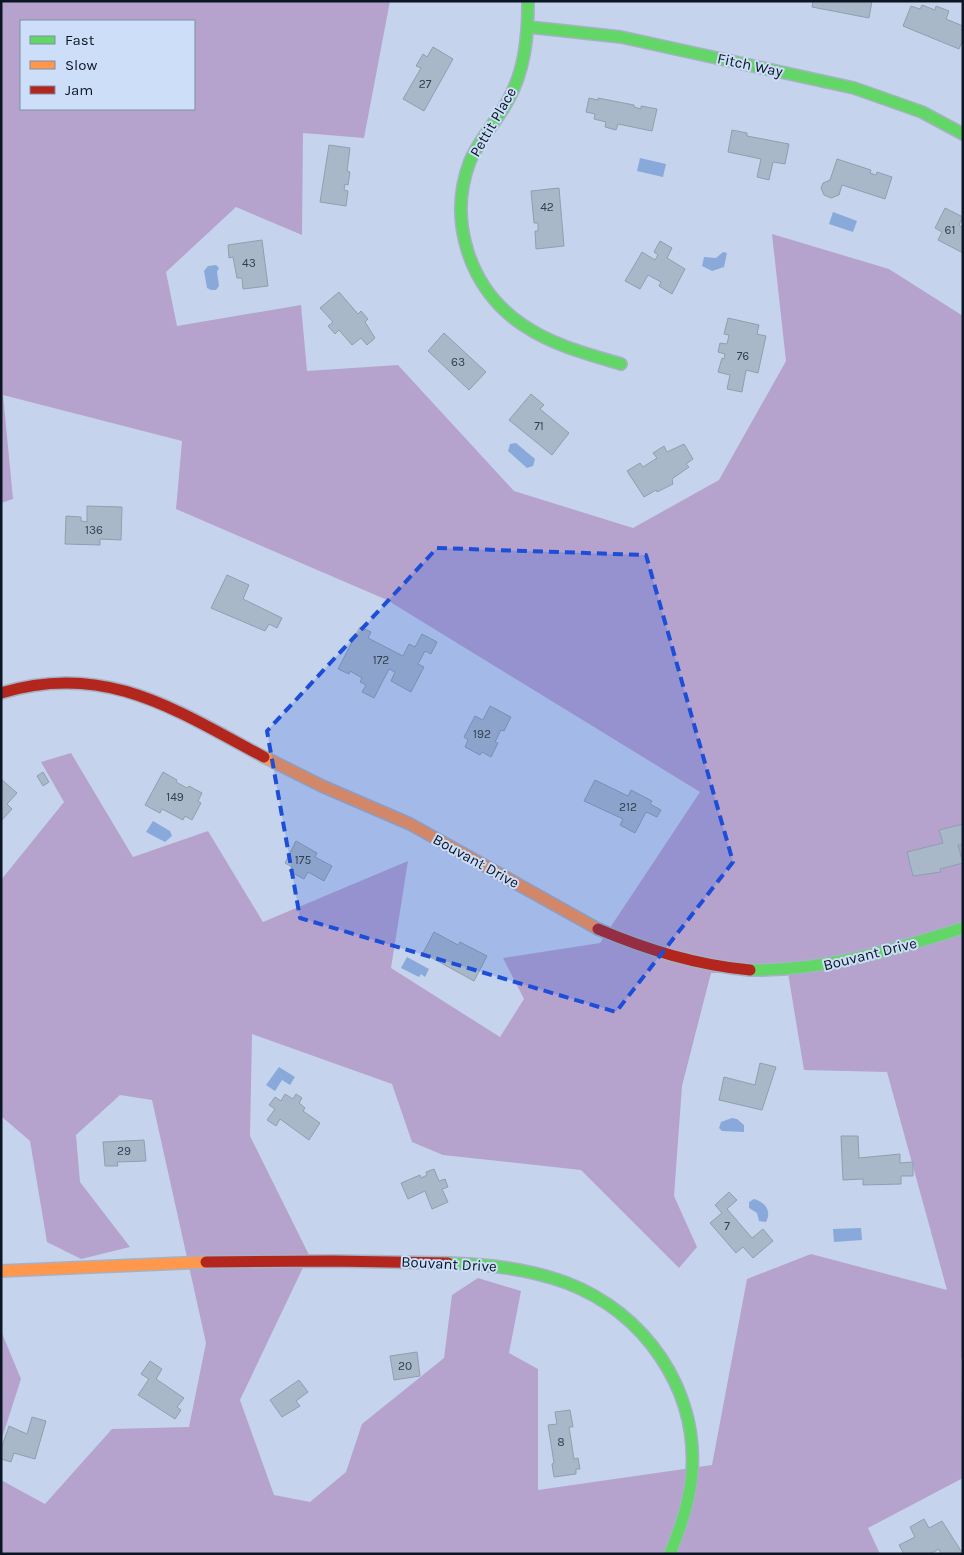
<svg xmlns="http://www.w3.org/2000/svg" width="964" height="1555" font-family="Karla,sans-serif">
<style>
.forest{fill:#b5a3ce;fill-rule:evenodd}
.water{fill:#88a9da}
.building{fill:#a8b8c9;stroke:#8f9faf}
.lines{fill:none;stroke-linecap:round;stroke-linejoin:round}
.fast-casing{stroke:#a6b1c4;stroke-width:14}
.slow-casing{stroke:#a6b1c4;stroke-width:14}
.jam-casing{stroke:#a6b1c4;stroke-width:14}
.fast{stroke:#63d668;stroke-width:11}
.slow{stroke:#ff974d;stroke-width:11}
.jam{stroke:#b3261e;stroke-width:11}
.marked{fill:#1d4ed8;fill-opacity:0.2;stroke:#1d4ed8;stroke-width:4;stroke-dasharray:10 6;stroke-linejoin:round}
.labels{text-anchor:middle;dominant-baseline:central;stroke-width:4;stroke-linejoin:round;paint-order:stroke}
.number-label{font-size:12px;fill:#323e4d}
.street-label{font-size:15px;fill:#0b1524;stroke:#ccdef8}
</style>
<rect width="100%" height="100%" fill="#c5d4ec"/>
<!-- forest -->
<path class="forest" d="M1 1H390L364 138 303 133 302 235 236 207 166 272 177 326 301 305 307 371 398 365 514 491 633 528 719 480 786 361 772 234 889 269 963 316V1358L961 1359 963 1478 868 1528 880 1554H1V1480L45 1504 112 1429 189 1427 206 1343 152 1100 120 1095 76 1135 80 1182 130 1247 81 1259 47 1242 30 1141 1 1116V880L64 802 41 762 71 753 133 857 208 831 263 922 408 861 391 968 500 1037 524 999 503 958 600 943 700 792 387 600 176 509 182 441 3 395 13 499 1 503ZM21 21H194V109H21ZM711 973H788L804 1070 887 1072 947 1290 811 1254 747 1279 712 1465 538 1490V1369L509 1353 521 1291 478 1278 452 1295 444 1358 362 1424 346 1472 310 1502 274 1495 240 1400 309 1255 250 1136 252 1034 392 1084 412 1142 443 1155 581 1170 679 1268 697 1247 674 1196 682 1086Z
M1 1331 21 1379 1 1441Z"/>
<!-- water -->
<path class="water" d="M640 158 666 164 663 177 637 171Z
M833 212 857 221 853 232 829 224Z
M723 252 727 253 724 267 712 271 702 266 704 257 716 258Z
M216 265 219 268 217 272 219 286 216 290H211L207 288 204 271 208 266Z
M516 443 535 459 533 466 527 468 508 451 510 444Z
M153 821 170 831 172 836 165 842 146 832Z
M407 957 429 969 425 977 421 974 419 977 401 968Z
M279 1067 295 1077 290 1085 282 1080 275 1091 266 1085Z
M732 1118 737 1119 744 1125V1132L722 1131 719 1128 721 1122Z
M754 1199C765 1202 772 1211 766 1222L759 1221 757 1213 749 1208V1202Z
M861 1228 862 1240 834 1242 833 1229Z"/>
<!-- building -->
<path class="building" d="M813 1H872L869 18 812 7Z
M922 5 935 10 936 6 949 11 946 19 963 26V39L959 49 903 26 911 6 920 9Z
M433 47 453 59 424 111 403 99 421 68 416 66 423 54 427 57Z
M589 98 598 100V98L634 105V107L641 109V106L657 109 652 131 618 124 616 130 605 127 606 122 594 119 595 114 586 112Z
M732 130 747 133V136L789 144 785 164 773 162 769 180 757 177 761 159 728 152Z
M329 145 350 148 347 171 350 172 348 185 345 184 344 190 348 191 346 206 320 202Z
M837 159 871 170 870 173 876 175 877 172 892 177 885 199 842 185 839 195 831 198 824 195 821 188 823 183 830 180Z
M559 188 564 246 536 249 535 231H538V223H534L531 191Z
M945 208 963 217 959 225 963 228V253L938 240 942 232 935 228Z
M262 240 268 286 243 289 242 278H237L233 257 229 258 228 245Z
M660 241 672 248 667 258 685 269 672 294 659 286 661 282 648 275 640 289 625 281 642 252 655 260 658 255 654 252Z
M339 292 358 314 361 311 368 319 365 322 375 338 367 345 361 338 352 345 339 330 335 334 328 326 333 322 320 308Z
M728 318 759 325 757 334 766 336 758 373 746 370 742 392 727 389 730 375 718 372 722 358 724 359 725 354 718 352 720 343 727 344 729 335 724 334Z
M444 333 486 372 469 390 428 351Z
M531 394 544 405 540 409 569 433 552 455 509 420Z
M684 444 693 459 686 464 689 467 672 479 673 484 657 492 656 490 644 497 627 471 640 463 643 467 657 458 653 453 664 446 667 452Z
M87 506 122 507 121 540 100 539V545L65 544 66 516 81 517V521L87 522Z
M227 575 249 585 243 599 282 618 277 628 269 624 265 631 211 608Z
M360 627 371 632 368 638 403 656 409 644 415 647 422 634 437 642 431 654 425 651 418 664 424 667 411 692 391 681 395 672 389 669 374 698 362 692 366 685 360 682 362 678 350 671 349 674 338 669Z
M490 706 511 717 504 731 501 730 495 742 498 743 491 757 482 752 480 755 465 747 468 740 464 737 475 716 483 720Z
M43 772 49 782 43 786 37 776Z
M163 772 177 780 176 782 187 788 189 786 202 793 198 801 201 803 192 820 185 816 183 820 162 809 160 813 145 805Z
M1 779 17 793 7 804 12 809 1 821Z
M595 780 628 796 631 790 652 801 650 804 661 810 657 817 646 812 635 833 620 825 623 819 584 801Z
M963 824V844L958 845 963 863 940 869 941 872 913 876 907 852 943 843 939 830Z
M296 841 317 853 315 857 332 866 324 881 308 872 304 879 289 871 292 867 285 863Z
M434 932 458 945 460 942 487 956 474 981 423 953Z
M760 1063 776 1067 762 1110 719 1100 724 1077 755 1085Z
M285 1094 293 1099 296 1094 302 1098 299 1103 305 1108 303 1111 320 1123 309 1140 280 1119 276 1126 267 1120 275 1109 269 1105 275 1097 281 1101Z
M841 1136H858L859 1158 900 1154V1163L913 1162V1176H901V1184L863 1185V1179L843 1180Z
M144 1140 146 1161 117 1162 118 1166H105L103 1142Z
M434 1169 439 1181 445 1179 448 1187 442 1189 448 1202 432 1209 425 1191 408 1199 401 1183 420 1175 421 1178 427 1175 426 1172Z
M729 1192 737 1200 727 1209 752 1238 763 1229 773 1241 753 1258 743 1247 736 1253 710 1223 722 1213 715 1205Z
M417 1352 420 1376 394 1380 390 1356Z
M150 1361 162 1369 156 1379 184 1398 177 1407 181 1410 175 1419 138 1395 149 1379 141 1374Z
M299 1380 308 1392 296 1401 300 1406 282 1417 270 1400Z
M570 1410 573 1427H569L574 1459 578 1458 580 1469H576V1474L554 1477 552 1464 554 1463 548 1425 557 1424 555 1412Z
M32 1417 46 1421 35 1459 14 1453 11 1462 1 1459V1449L9 1426 27 1434Z
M924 1519 929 1528 942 1521 963 1554H941L939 1549 930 1554H904L899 1545 915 1537 910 1527Z"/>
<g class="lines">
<!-- fast casing -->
<g class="fast-casing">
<path id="fast" d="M528 1C528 37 525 72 506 104 495 123 479 140 470 161 447 221 470 290 523 325 552 345 587 354 621 364
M529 27 621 37 854 88 922 112 963 134
M750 970C824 971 893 950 963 928
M448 1263C488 1264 529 1269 567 1283 645 1313 698 1389 692 1473 690 1501 680 1528 670 1554"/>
</g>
<!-- slow casing -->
<g class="slow-casing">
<path id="slow" d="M264 757 322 786 410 824 598 929
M1 1271 206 1262"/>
</g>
<!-- jam casing -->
<g class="jam-casing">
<path id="jam" d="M1 693C105 661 176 710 264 757
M598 929C648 950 696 965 750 970
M206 1262 333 1261 448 1263"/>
</g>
<!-- fast -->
<use href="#fast" class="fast"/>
<!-- slow -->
<use href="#slow" class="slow"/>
<!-- jam -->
<use href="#jam" class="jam"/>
</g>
<!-- marked area -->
<path class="marked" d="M437 548 646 555 733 862 616 1012 300 918 267 731Z"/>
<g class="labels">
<!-- number labels -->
<g class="number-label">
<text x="425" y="84">27</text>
<text x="547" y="207">42</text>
<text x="950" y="230">61</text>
<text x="249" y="263">43</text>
<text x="743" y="356">76</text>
<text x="458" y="362">63</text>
<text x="539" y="426">71</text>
<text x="94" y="530">136</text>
<text x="381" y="660">172</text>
<text x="482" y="734">192</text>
<text x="175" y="797">149</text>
<text x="628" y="807">212</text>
<text x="303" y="860">175</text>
<text x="124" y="1151">29</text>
<text x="727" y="1226">7</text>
<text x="405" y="1366">20</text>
<text x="561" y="1442">8</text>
</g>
<!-- street labels -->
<g class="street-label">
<text transform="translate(750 65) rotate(12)">Fitch Way</text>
<text transform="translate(493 122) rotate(-60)">Pettit Place</text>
<text transform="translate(476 861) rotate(29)">Bouvant Drive</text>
<text transform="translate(870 954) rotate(-14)">Bouvant Drive</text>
<text transform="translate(449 1264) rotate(3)">Bouvant Drive</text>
</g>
</g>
<!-- border -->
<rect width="964" height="1555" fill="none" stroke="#0b1524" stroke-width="5"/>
<!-- legend -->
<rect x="20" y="20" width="175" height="90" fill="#ccdef8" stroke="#7f8ea3"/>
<rect x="30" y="36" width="25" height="8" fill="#63d668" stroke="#7f8ea3"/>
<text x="65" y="45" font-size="15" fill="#0b1524">Fast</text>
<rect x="30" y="61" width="25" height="8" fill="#ff974d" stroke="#7f8ea3"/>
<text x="65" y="70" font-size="15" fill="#0b1524">Slow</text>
<rect x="30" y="86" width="25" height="8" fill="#b3261e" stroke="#7f8ea3"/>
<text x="65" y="95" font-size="15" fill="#0b1524">Jam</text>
</svg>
